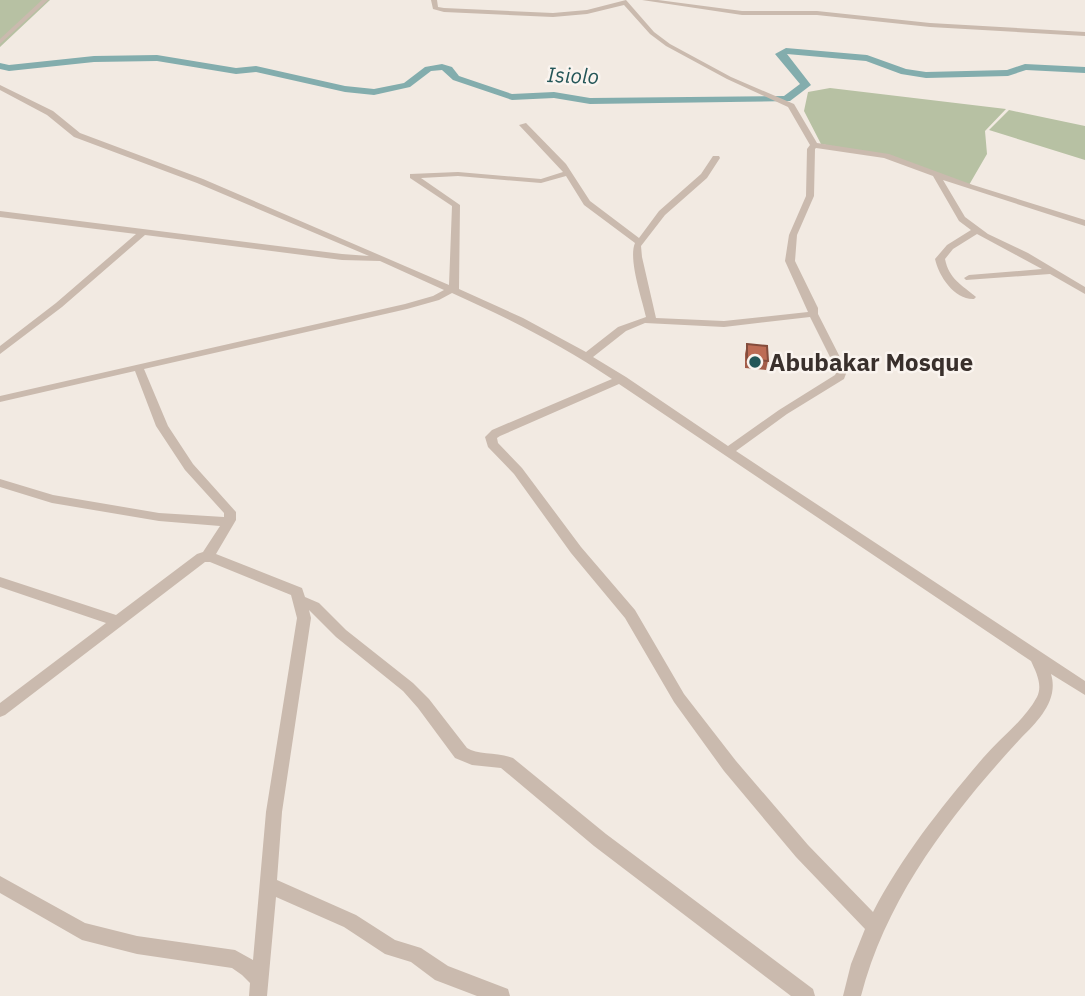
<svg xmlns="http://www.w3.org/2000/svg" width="1085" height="996" font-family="'IBM Plex Sans',sans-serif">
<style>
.green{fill:#b7c1a3}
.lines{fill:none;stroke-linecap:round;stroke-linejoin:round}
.river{fill:#83adad;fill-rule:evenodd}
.minor{fill:#cabaae;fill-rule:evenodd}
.wall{fill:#a35d49}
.building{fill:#bd6c55;stroke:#844c3c;stroke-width:2}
.poi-dot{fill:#245658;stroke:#faf4ef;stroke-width:2.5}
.labels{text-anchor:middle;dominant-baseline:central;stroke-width:5;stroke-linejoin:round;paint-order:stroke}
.far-water-label{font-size:21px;font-style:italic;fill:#245658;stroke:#faf4ef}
.poi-label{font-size:24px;font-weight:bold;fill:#39302c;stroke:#faf4ef;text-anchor:start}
</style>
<rect width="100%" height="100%" fill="#f2eae2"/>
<!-- green -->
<path class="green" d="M0 0H50L0 47Z
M830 88 1006 109 985 131 987 154 969 185 900 159 821 144 804 111 808 92Z
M1009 110 1085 126V160L989 130Z"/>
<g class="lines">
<!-- river -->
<path class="river" d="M786 48 867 55 906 69 926 72 1007 70 1025 64 1085 67V73L1026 70 1008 76 926 78 901 74 866 61 787 54 811 85 790 101 590 104 554 98 512 100 453 80 442 70 431 71 410 87 374 95 345 92 256 72 236 74 157 61 94 62 9 71 0 69V63L9 65 94 56 157 55 236 68 256 66 345 86 374 89 404 83 425 67 442 64 452 67 459 76 512 94 554 92 590 98 784 96 800 84 775 54Z"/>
<!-- minor -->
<path class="minor" d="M42 0H48L0 44V39Z
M431 0H437L438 7 444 8 553 13 587 10 626 0 654 32 670 44 731 77 794 104 817 143 889 154 973 185 1085 220V226L943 180 965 217 988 234 1028 253 1085 287V294L1050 274 966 280 964 278 969 275 1042 269 977 234 953 249 945 259C949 279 962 285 976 297L974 299C955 300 939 277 935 259L947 245 971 230 959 221 933 176 884 158 816 148 815 149 814 196 797 235 795 261 818 308V314L847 371 844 379 787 414 736 451 1085 681V695L1051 674C1059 700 1038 721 1021 738 952 813 887 896 861 996H843L851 964 865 929 796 857 724 771 674 702 625 618 571 553 514 474 488 447 485 437 492 430 612 379C561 345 508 318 452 293L439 300 407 309 144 369 168 426 193 464 236 512V520L216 554 302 588 305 597 319 603 346 630 413 683 429 699 467 748C477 755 497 752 513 758L606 834 813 989 815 996H791L594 846 501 768 472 765 455 758 418 708 403 691 336 637 309 610 311 618 282 812 277 880 356 915 395 940 421 948 448 966 508 989 510 996H477L435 980 411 962 385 954 344 927 276 897 267 996H249L250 983 242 975 232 968 137 954 82 940 0 893V876L85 923 137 936 235 950 253 960 266 812 297 618 291 595 210 562H205L5 715 0 717V703L106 623 0 587V577L116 615 197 554 203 552 220 526 159 521 52 503 0 487V479L53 495 159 513 224 517V513L185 470 156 426 135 371 0 402V396L405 304 433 296 444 290 380 261 342 260 145 235 62 307 0 354V346L56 303 136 234 0 217V211L342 254 369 256 197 183 74 137 47 115 0 90V85L53 111 80 133 203 179 449 285 452 206 410 178V174L458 172 541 179 563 172 519 125 526 123 566 164 590 201 639 238 659 211 701 174 713 156H719L720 158 707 178 665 215 641 246 642 257 656 318 724 321 808 312 785 261 789 235 806 196 807 149 810 145 788 107 727 79 666 46 650 34 624 5 587 14 553 17 444 12 433 9ZM458 176 541 183 566 176 584 205 635 243C628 259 642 299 646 317L618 327 586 352 523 318 459 289 460 205 421 178ZM810 317 837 371 835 375 779 410 728 446 626 377 593 357 626 331 645 323 724 327ZM619 384 1031 661C1036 672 1043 685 1037 697 1024 721 1000 738 983 758 942 806 902 856 873 912L808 845 736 761 684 694 635 610 581 547 522 468 498 443 497 438 500 436Z
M642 0H658L742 11H817L930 23 1085 32V36L930 27 817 15H742Z"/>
</g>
<!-- wall -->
<path class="wall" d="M747 344 768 361 766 370 745 368V354Z"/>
<!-- building -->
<path class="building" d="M747 344 767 346 768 361 747 359Z"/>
<!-- markers -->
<circle class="poi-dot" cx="755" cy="362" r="7"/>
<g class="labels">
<!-- far-water labels -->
<g class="far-water-label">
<text transform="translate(573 75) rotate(2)">Isiolo</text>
</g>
<!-- poi labels -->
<g class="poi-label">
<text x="769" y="362">Abubakar Mosque</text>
</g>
</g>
</svg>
